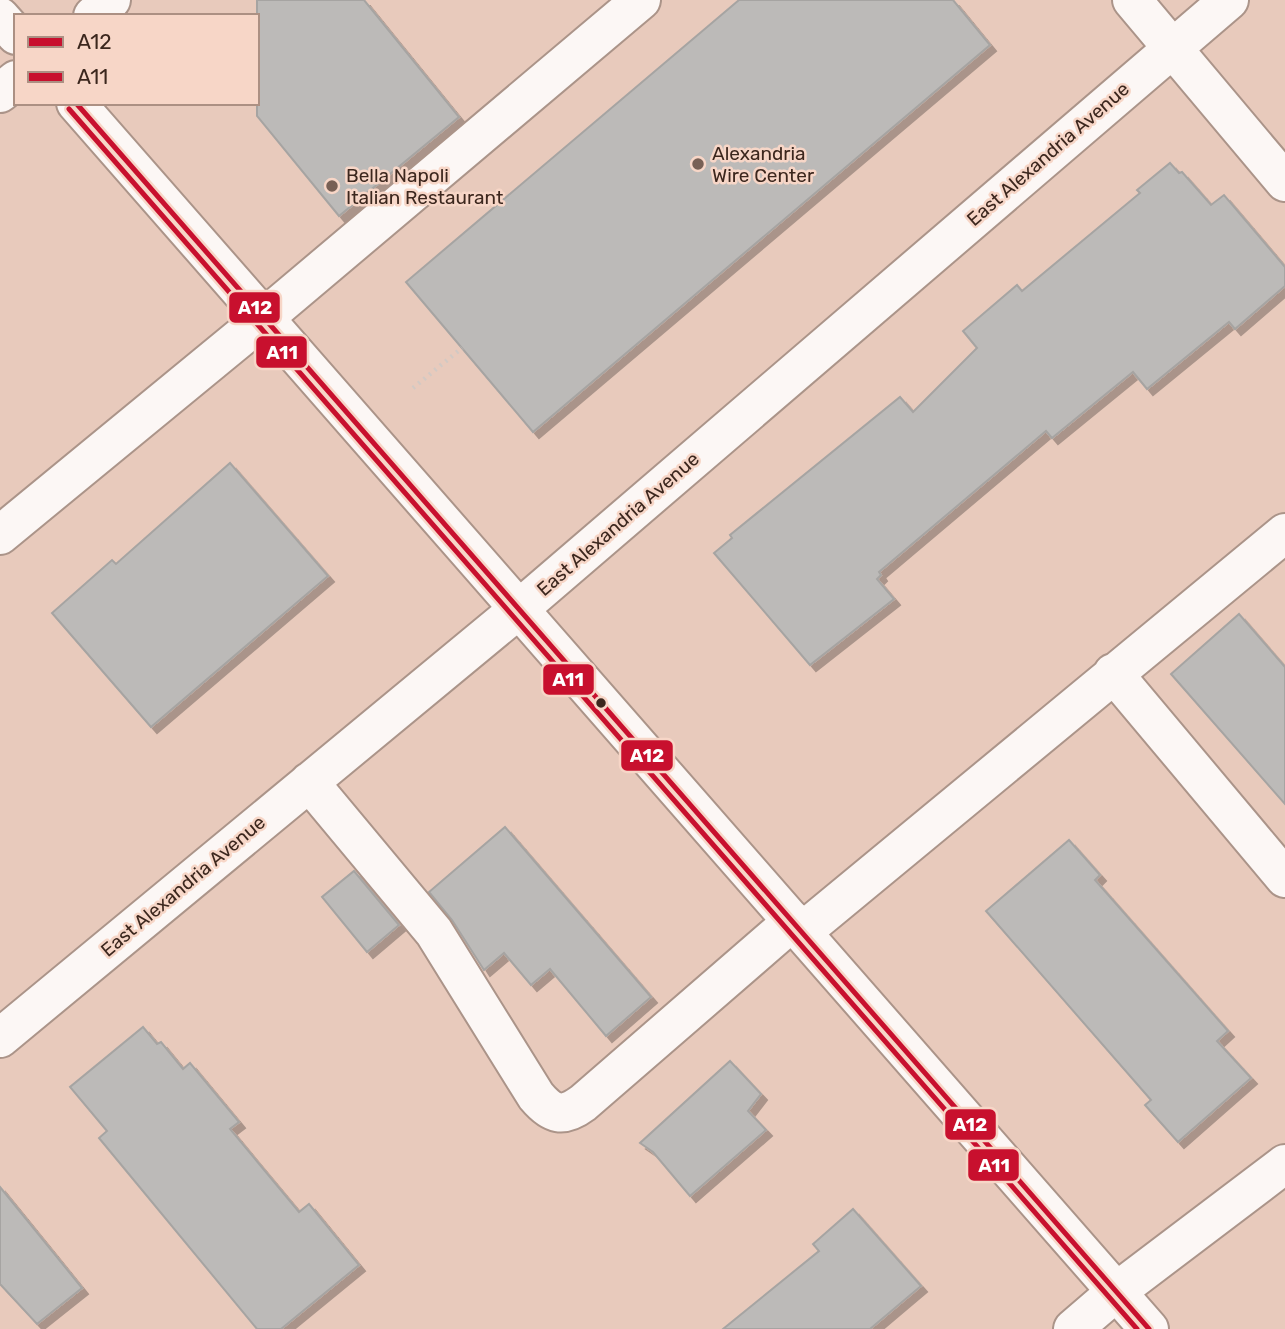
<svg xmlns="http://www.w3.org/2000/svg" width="1285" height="1329" font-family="Rubik,sans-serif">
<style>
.building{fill:#bcbab8;stroke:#a6a4a2;stroke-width:2;filter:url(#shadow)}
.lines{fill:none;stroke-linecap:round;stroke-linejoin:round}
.minor-casing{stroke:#ab9489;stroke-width:42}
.major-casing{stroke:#ab9489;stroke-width:42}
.path{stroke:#d2c9c4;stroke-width:4.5;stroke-dasharray:2 5;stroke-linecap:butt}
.minor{stroke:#fcf7f5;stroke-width:38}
.major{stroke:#fcf7f5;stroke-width:38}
.bus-1-casing{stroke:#f7d6c7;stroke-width:10}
.bus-2-casing{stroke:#f7d6c7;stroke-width:10}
.bus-1{stroke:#c8102e;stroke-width:5}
.bus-2{stroke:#c8102e;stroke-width:5}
.poi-dot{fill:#786055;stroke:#f7d6c7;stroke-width:2.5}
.bus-dot{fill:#3c271e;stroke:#f7d6c7;stroke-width:2.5}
.labels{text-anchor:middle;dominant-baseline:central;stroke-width:5;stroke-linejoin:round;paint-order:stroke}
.poi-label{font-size:19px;fill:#3c271e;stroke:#f7d6c7;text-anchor:start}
.street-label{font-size:19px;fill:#3c271e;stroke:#f7d6c7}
.line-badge{stroke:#f7d6c7;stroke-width:2.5}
.badge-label{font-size:19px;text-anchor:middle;font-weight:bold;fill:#fff}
</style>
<defs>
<filter id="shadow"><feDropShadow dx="6" dy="6" stdDeviation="0" flood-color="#0004"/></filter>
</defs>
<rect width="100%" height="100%" fill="#e8cabc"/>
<!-- building -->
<path class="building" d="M257 0H364L459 117 339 216 257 116Z
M739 0H953L990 45 533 432 406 282Z
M1170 163 1179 173 1182 172 1211 205 1224 195 1285 267V286L1235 329 1229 322 1147 389 1133 372 1052 438 1046 431 879 572 881 575 877 579 894 599 810 665 714 553 732 538 730 535 900 397 913 412 977 348 963 331 1017 285 1022 291 1140 193 1137 190Z
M230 463 328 576 151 727 52 613 112 560 116 564Z
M1239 614 1285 667V804L1171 674Z
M505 827 651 997 606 1036 550 969 531 985 504 953 484 970 452 920 429 892Z
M1069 840 1100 875 1095 880 1228 1031 1217 1041 1251 1078 1178 1142 1145 1105 1151 1100 986 911Z
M354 871 399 925 367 952 322 897Z
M143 1027 157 1044 161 1042 183 1069 190 1063 239 1122 230 1129 299 1212 309 1204 359 1265 281 1329H257L99 1138 107 1131 70 1087Z
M730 1061 761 1094 748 1111 766 1130 690 1196 653 1152 640 1143Z
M0 1187 82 1288 37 1324 0 1284Z
M853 1209 921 1286 870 1329H723L819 1251 813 1244Z"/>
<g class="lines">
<!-- minor casing -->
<g class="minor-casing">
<path id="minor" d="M1132 0 1285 182
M93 16 111 0
M0 93 16 80
M0 535 264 318 641 0
M1113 673 1285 878
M309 782 434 932 536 1096C552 1115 563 1118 583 1103L793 921
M802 932 1285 533
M0 1038 519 609 1229 0
M1073 1329 1116 1292 1285 1164"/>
</g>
<!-- major casing -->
<g class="major-casing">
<path id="major" d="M0 17 16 35
M76 103 1149 1329"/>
</g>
<!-- path -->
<path class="path" d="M413 388 462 348"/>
<!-- minor -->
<use href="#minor" class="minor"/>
<!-- major -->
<use href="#major" class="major"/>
<!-- bus-1 casing -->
<g class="bus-1-casing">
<path id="bus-1" d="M76 103 1149 1329"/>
</g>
<!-- bus-2 casing -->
<g class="bus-2-casing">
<path id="bus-2" d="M69 109 1137 1329"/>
</g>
<!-- bus-1 -->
<use href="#bus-1" class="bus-1"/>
<!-- bus-2 -->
<use href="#bus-2" class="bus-2"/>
</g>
<!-- markers -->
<g class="poi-dot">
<circle cx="698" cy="164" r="7"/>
<circle cx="332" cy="186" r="7"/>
</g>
<circle class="bus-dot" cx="601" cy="703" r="6"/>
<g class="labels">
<!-- poi labels -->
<g class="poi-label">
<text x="712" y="153">Alexandria<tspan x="712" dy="22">Wire Center</tspan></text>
<text x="346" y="175">Bella Napoli<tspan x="346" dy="22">Italian Restaurant</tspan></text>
</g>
<!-- street labels -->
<g class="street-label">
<text transform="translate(1048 154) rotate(-41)">East Alexandria Avenue</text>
<text transform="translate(618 524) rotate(-41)">East Alexandria Avenue</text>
<text transform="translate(183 886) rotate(-40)">East Alexandria Avenue</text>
</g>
</g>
<g class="line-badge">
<rect x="228" y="291" width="53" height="33" rx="7" fill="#c8102e"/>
<rect x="255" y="335" width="53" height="34" rx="7" fill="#c8102e"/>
<rect x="542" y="663" width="53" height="33" rx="7" fill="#c8102e"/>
<rect x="620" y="739" width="54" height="33" rx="7" fill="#c8102e"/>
<rect x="944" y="1108" width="53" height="33" rx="7" fill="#c8102e"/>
<rect x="967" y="1148" width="53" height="34" rx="7" fill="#c8102e"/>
</g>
<g class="badge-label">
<text x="255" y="314">A12</text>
<text x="282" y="359">A11</text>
<text x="568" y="686">A11</text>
<text x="647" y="762">A12</text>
<text x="970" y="1131">A12</text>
<text x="994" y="1172">A11</text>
</g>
<!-- legend -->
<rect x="14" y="14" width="245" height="91" fill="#f7d6c7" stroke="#ac9083" stroke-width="2"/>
<rect x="28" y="37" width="35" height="10" fill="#c8102e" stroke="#ac9083" stroke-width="2"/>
<text x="77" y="49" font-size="21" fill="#3c271e">A12</text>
<rect x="28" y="72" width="35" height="10" fill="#c8102e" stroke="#ac9083" stroke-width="2"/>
<text x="77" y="84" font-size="21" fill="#3c271e">A11</text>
</svg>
